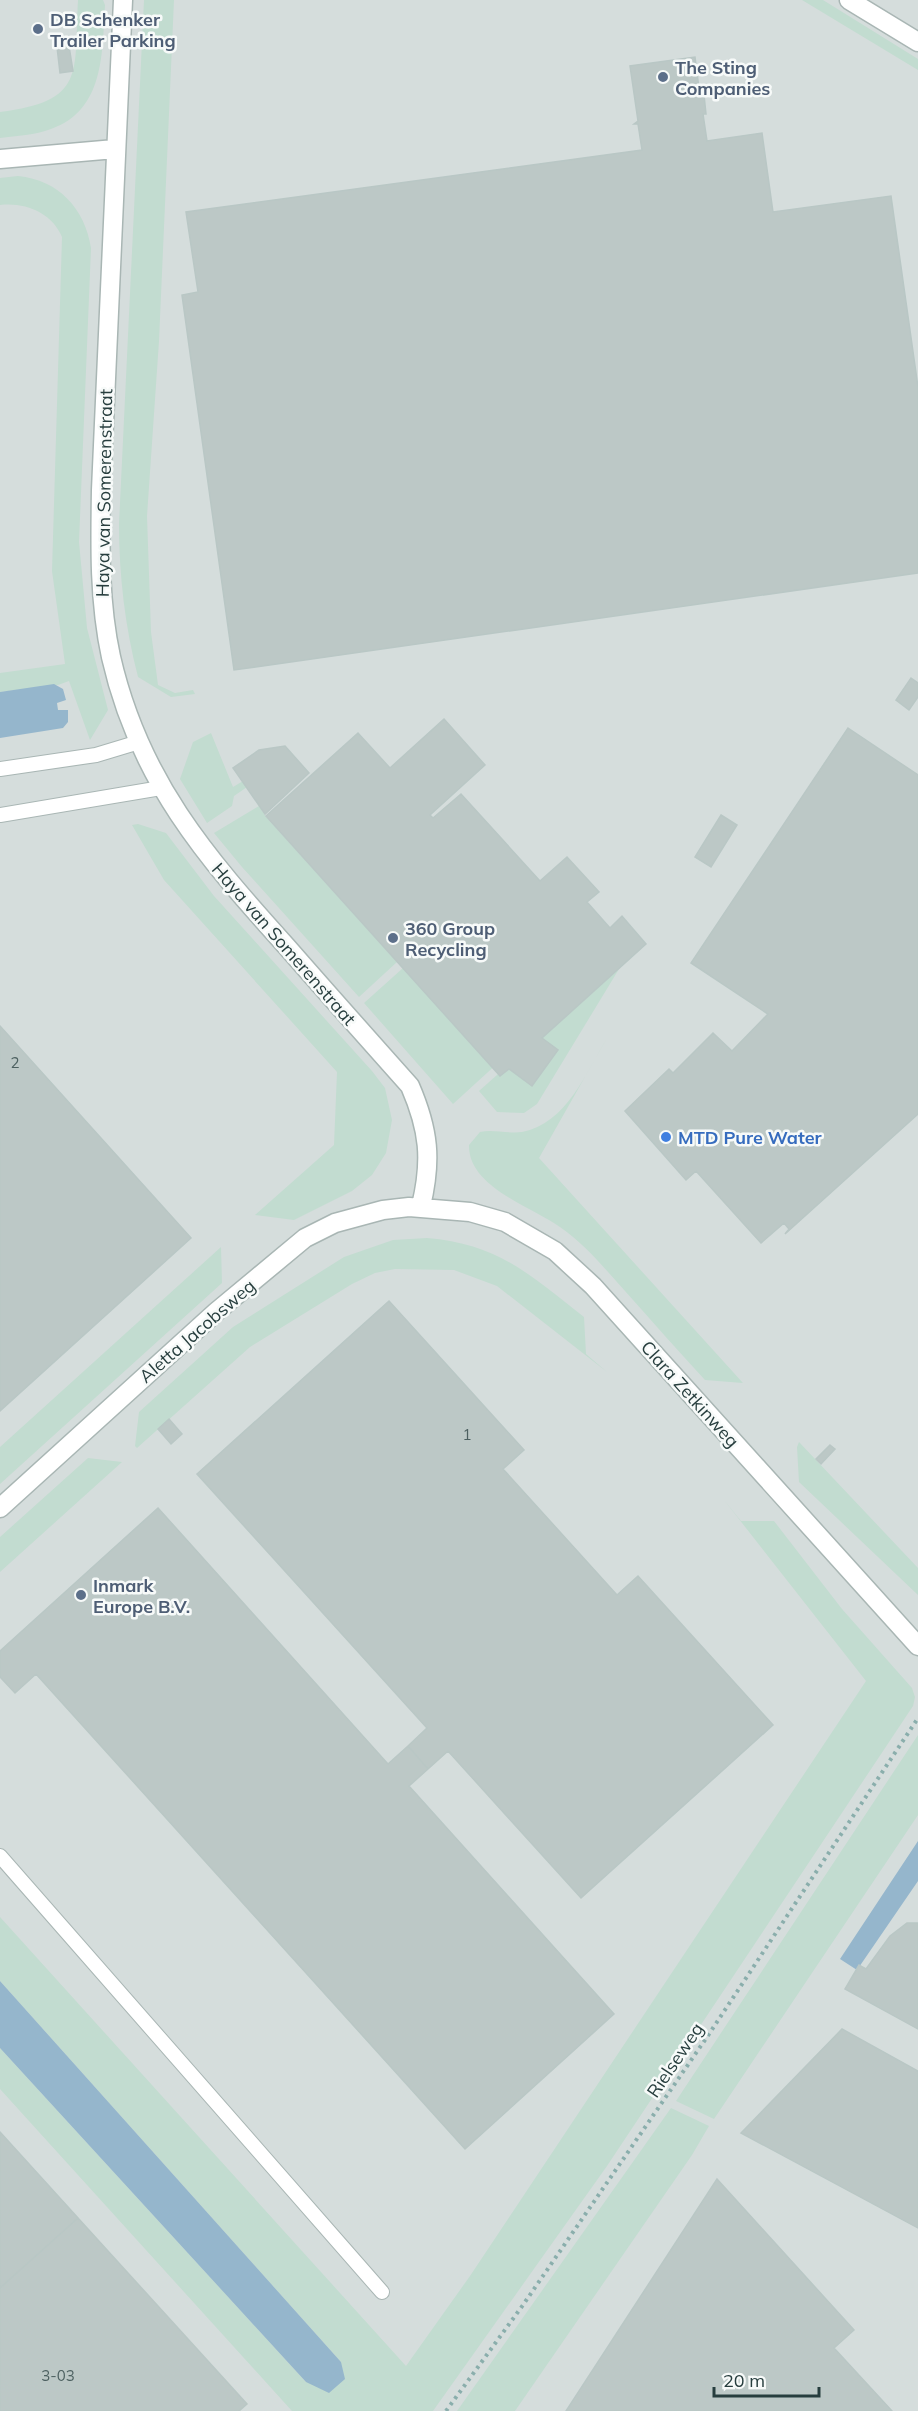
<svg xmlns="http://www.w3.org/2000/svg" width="918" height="2411" font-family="Mulish,sans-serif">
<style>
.built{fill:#d5dddc}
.green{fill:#c2dcd0}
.water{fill:#95b6cc}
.building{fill:#bcc8c6;stroke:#b9c7c5;stroke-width:1.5}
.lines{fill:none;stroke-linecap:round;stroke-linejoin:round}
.lane-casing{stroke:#a9b6b4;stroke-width:16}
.street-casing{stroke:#a9b6b4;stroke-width:21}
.path{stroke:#8aaeac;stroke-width:4;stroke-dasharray:3 4.5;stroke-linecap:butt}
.lane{stroke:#fff;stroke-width:14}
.street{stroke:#fff;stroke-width:18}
.service-dot{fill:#5c6f8a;stroke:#f7faf9;stroke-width:2}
.shop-dot{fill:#3f7fe0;stroke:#f7faf9;stroke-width:2}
.labels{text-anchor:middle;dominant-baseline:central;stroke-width:5;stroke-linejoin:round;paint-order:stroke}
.number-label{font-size:15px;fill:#4c6060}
.service-label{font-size:18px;font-weight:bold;fill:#4e5e75;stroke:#f7faf9;text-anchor:start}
.street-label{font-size:18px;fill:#273e3e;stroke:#f7faf9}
.shop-label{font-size:18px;font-weight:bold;fill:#366cbe;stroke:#f7faf9;text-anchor:start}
</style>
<rect width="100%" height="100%" fill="#e6eeec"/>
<!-- built -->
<path class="built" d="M0 0H918V2411H0Z"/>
<!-- green -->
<path class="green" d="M78 0H103L105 5C102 52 105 110 51 129 35 135 17 136 0 138V112C86 101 74 74 78 0Z
M144 0H174L159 341 147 516 151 632 158 685 175 693 193 690 195 694 171 697 138 677C125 626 119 576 119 524Z
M802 0H823L918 59V70Z
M18 176C59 180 85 209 91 248L79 542 87 628 108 710 90 740 69 681 58 685 0 692V673L65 664 52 571 62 237C52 213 26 202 0 205V178Z
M211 733 233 787 243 781 247 787 234 796 232 806 207 823 180 779 193 742Z
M259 806 266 817 397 962 359 997 242 867 214 833Z
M138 824 166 833 214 896 372 1071 385 1088 392 1120 386 1153 372 1175 352 1191 294 1220 255 1215 334 1145 337 1072 164 880 132 825Z
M403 968 484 1058 499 1062 453 1104 364 1003Z
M619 969 537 1104 524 1113 497 1112 479 1091 506 1067 532 1086 558 1050 542 1038Z
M607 1038 539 1158 743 1383 705 1380C678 1351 652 1321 625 1291 605 1269 586 1245 560 1227 532 1207 468 1187 469 1145L480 1132C493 1129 508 1134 522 1132 566 1124 586 1073 607 1038Z
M427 1238C499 1244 530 1275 584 1317L586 1354 607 1372 497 1286 454 1270 395 1269 375 1273 352 1284 250 1347 137 1448 135 1446 139 1412 233 1327 344 1257 393 1240Z
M221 1247 222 1283 0 1484V1447Z
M799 1442 918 1568V1595L799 1482 797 1447Z
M88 1458 122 1462 0 1572V1537Z
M724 1500 741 1521H774L842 1609 912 1688 915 1697 913 1706 607 2166 433 2411H292L0 2089V2048L306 2382 341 2362 0 1981V1917L406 2366 470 2276 866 1681Z
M918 1735V1815L714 2119 676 2101Z
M671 2108 709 2126 692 2155 515 2411H457Z"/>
<!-- water -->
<path class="water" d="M54 684 63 689 66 700 57 703 58 710H68V722L63 728 0 738V692Z
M918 1841V1881L857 1970 840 1959Z
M0 1981 341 2362 345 2379 329 2393 306 2382 0 2048Z"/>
<!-- building -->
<path class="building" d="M69 46 73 71 60 73 57 47Z
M695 57 700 96 704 95 706 114H703L707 141 762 133 773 212 891 196 918 387V573L234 670 182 295 198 292 186 212 642 150 638 124H634L638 121 630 66Z
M911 678 918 683V697L909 710 896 700Z
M444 719 485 765 430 815 433 818 461 794 540 881 567 857 599 892 587 902 610 928 622 916 646 944 542 1038 558 1050 532 1086 509 1069 500 1076 266 816 358 733 390 768Z
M848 728 918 775V1114L785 1234 789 1229 784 1223 761 1243 696 1171 686 1180 625 1111 669 1069 673 1073 713 1033 732 1051 768 1014 691 963Z
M285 746 309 773 265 814 233 768 259 750Z
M721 815 737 825 711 867 695 857Z
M0 1026 191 1238 0 1411Z
M389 1301 524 1450 503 1469 617 1595 638 1576 773 1725 581 1898 448 1751 428 1769 408 1746 427 1728 197 1474Z
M169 1419 182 1434 171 1444 158 1429Z
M830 1445 835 1449 821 1464 816 1459Z
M158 1508 388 1764 408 1746 428 1769 409 1786 614 2014 465 2149 36 1674 15 1693 0 1677V1651Z
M907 1923H918V2029L845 1989 859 1965 866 1969 890 1936Z
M842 2029 918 2071V2228L741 2133Z
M0 2132 78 2218 0 2288Z
M717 2179 854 2330 834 2348 892 2411H566Z
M78 2218 247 2404 239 2411H0V2288Z"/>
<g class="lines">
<!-- lane casing -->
<g class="lane-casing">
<path id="lane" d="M0 769 96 755 139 742
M0 815 161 788
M0 1856 382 2292"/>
</g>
<!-- street casing -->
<g class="street-casing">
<path id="street" d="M123 0 101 490C100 546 99 602 111 657 139 780 205 856 287 947 328 994 369 1040 410 1086 429 1130 432 1160 421 1206
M849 0 918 42
M0 159 115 149
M0 1508 216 1312 305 1238 335 1223 383 1210 409 1207 470 1212 505 1222 555 1251 593 1286 918 1646"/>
</g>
<!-- path -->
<path class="path" d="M446 2411 523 2305 707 2037 918 1718"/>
<!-- lane -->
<use href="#lane" class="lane"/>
<!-- street -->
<use href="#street" class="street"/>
</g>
<!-- markers -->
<g class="service-dot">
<circle cx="38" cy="29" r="6"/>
<circle cx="663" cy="77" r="6"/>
<circle cx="393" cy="938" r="6"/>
<circle cx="81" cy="1595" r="6"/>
</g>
<circle class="shop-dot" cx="666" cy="1137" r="6"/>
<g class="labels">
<!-- number labels -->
<g class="number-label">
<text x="15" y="1062">2</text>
<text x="467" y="1434">1</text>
<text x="58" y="2375">3-03</text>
</g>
<!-- service labels -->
<g class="service-label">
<text x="50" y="19">DB Schenker<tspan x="50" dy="21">Trailer Parking</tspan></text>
<text x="675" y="67">The Sting<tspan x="675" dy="21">Companies</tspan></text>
<text x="405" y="928">360 Group<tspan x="405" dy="21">Recycling</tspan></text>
<text x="93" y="1585">Inmark<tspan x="93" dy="21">Europe B.V.</tspan></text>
</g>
<!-- street labels -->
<g class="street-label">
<text transform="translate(104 493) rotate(-89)">Haya van Somerenstraat</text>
<text transform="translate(284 944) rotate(49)">Haya van Somerenstraat</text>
<text transform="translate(197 1331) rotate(-41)">Aletta Jacobsweg</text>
<text transform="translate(690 1394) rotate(48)">Clara Zetkinweg</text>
<text transform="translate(675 2060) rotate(-56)">Rielseweg</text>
</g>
<!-- shop labels -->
<g class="shop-label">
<text x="678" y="1137">MTD Pure Water</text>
</g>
</g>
<!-- scale -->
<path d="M714 2387v9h105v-9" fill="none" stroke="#273e3e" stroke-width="3"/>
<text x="723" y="2387" font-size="18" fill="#273e3e" stroke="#f7faf9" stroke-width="4.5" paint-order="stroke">20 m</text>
</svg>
